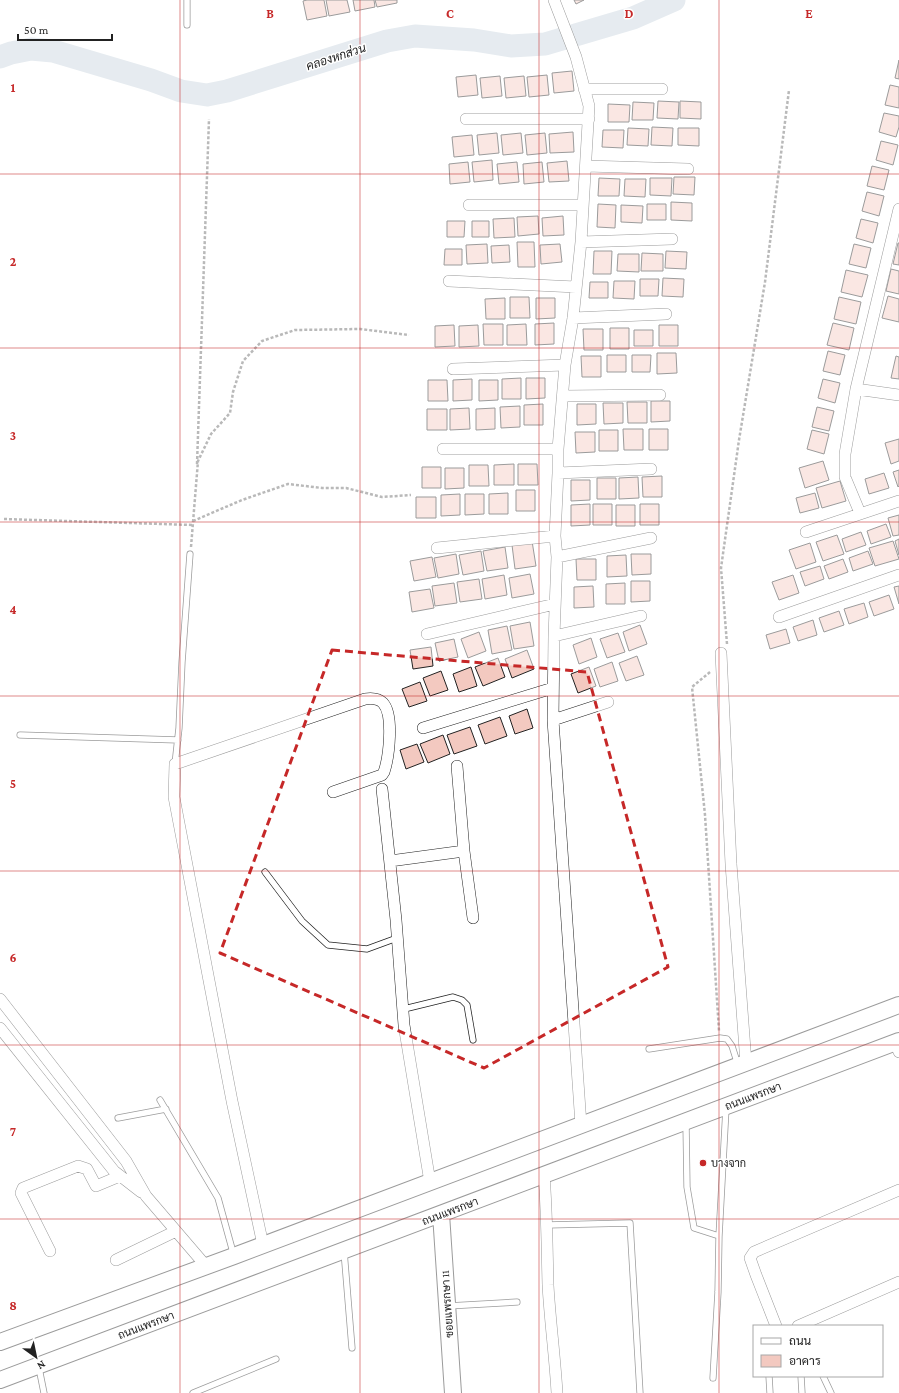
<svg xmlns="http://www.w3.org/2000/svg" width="899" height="1393" font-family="'Crimson Pro',Sarabun,serif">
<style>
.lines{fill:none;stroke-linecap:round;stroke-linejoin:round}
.river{stroke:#c7d3dd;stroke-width:23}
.building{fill:#f3c9c0;stroke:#222}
.lane-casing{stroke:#222;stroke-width:7}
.street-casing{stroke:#222;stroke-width:12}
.secondary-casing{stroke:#222;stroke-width:18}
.path{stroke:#646464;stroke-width:2.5;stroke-dasharray:3 2;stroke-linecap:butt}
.lane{stroke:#fff;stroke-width:5.5}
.street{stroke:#fff;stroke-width:11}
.secondary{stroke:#fff;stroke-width:16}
.marked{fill:none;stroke:#c62828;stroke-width:3;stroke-dasharray:8 5;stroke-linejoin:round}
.grid{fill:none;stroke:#c62828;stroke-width:1;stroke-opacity:0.55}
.poi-dot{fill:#c62828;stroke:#fff;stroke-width:1.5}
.labels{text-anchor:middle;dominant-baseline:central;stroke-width:3;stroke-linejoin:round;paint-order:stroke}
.street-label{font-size:11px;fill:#222;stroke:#fff}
.poi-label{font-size:11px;fill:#222;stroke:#fff;text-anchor:start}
.water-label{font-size:12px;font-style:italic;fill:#222;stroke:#fff}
.grid-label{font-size:13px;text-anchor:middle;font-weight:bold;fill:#c62828;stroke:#fff;stroke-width:3;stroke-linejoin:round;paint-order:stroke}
</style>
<rect width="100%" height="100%" fill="#fff"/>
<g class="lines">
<!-- river -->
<path class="river" d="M0 57 11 53 31 49 53 51 151 80 181 91 207 95 227 91 387 41 415 36 474 40 511 46 545 44 633 18 674 0"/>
</g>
<!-- building -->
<path class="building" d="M307 0H324L327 16 307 20 303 1Z
M326 0H347L350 12 329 16Z
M353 0H374L375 7 355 11Z
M375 0H397V3L377 7Z
M574 0H584L576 4Z
M899 60V79L895 78Z
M572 71 574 91 554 93 552 73Z
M476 75 478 95 458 97 456 77Z
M547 75 549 95 529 97 527 77Z
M500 76 502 96 482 98 480 78Z
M524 76 526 96 506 98 504 78Z
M890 85 899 87V108L885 105Z
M658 101 679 102 678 119 657 118Z
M680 101 701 102V119L680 118Z
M633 102 654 103 653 120H632Z
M608 104 630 105 629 122H608Z
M884 113 899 116V127L896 137 879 132Z
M652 127 673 128 672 146 651 145Z
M628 128 649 129 648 146 627 145Z
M678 128H699V146L678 145Z
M603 130H624L623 148 602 147Z
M573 132 574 152 550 153 549 134Z
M497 133 499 153 479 155 477 135Z
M521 133 523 153 503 155 501 135Z
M545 133 547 153 527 155 525 135Z
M472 135 474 155 454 157 452 137Z
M881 141 898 145 893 165 876 160Z
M492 160 493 180 474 182 472 162Z
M567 161 569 181 549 182 547 163Z
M468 162 470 182 450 184 449 164Z
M517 162 519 182 499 184 497 164Z
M542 162 544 182 524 184 523 164Z
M872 166 889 170 884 190 867 186Z
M674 177H695L694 195 673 194Z
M599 178 620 179 619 196H598Z
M650 178H672L671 196 650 195Z
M625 179H646L645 197 624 196Z
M867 192 884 196 879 216 862 211Z
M671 202 692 203V221L671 220Z
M598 204 616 205 615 228 597 227Z
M647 204H666V220H647Z
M621 205 643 206 642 223 621 222Z
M538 216 539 234 518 236 517 217Z
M563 216 564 235 543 236 542 218Z
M514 218 515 237 494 238 493 219Z
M861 219 878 223 873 243 856 238Z
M447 221H465L464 237H447Z
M472 221H489V237H472Z
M517 242H534L535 267H518Z
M898 243H899V265L893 264Z
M487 244 488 263 467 264 466 245Z
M560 244 562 262 541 264 540 245Z
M854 244 871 248 866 268 849 264Z
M509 245 510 262 492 263 491 246Z
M445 249H462V265H444Z
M594 251H612L611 274H593Z
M666 251 687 252 686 269 665 268Z
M642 253 663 254V271H641Z
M618 254H639V272L617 271Z
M891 269 899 271V294L886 291Z
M846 270 868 275 862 297 841 292Z
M663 278 684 279 683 297 662 296Z
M640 279H659L658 296H640Z
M614 281H635L634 299 613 298Z
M590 282H608V298H589Z
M888 296 899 299V322L882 318Z
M510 297H529L530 318H510Z
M839 297 861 302 856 324 834 319Z
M505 298V319H486L485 299Z
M536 298H555V318L536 319Z
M554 323V344L535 345V324Z
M833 323 854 328 849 350 827 345Z
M483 324H503V345H484Z
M526 324 527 345H507V325Z
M454 325 455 346 435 347V326Z
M478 325 479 346 459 347V326Z
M659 325H678V346H659Z
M610 328H629V349H610Z
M583 329H603V350H584Z
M634 330H653V346H634Z
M828 351 845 355 840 375 823 371Z
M657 353H676L677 373 657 374Z
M607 355H626V372H607Z
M632 355H651L650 372H632Z
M581 356H601V377H582Z
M896 356 899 357V379L891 378Z
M521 378V399H502V379Z
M526 378H545V398L526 399Z
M472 379V400L453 401V380Z
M823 379 840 383 835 403 818 398Z
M428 380H447L448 401H428Z
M479 380H498V400L479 401Z
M651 401H670V421L651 422Z
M627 402H647V423H628Z
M603 403H623V423L604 424Z
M543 404V425H524V405Z
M577 404H596V424L577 425Z
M520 406V427L501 428 500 407Z
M817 407 834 411 829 431 812 427Z
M469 408 470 429 450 430V409Z
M495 408V429L476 430V409Z
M427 409H447V430H427Z
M623 429H643V450H624Z
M649 429H668V450H649Z
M599 430H618V451H599Z
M812 430 829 434 824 454 807 449Z
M575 432H595V452L576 453Z
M899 439V461L891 464 885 443Z
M823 461 829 480 805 488 799 468Z
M514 464V485H494V465Z
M518 464H537L538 485H518Z
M469 465H488L489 486H469Z
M422 467H441V488H422Z
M445 468H464V488L445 489Z
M899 470V486L898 487 893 472Z
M884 473 889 488 869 494 865 479Z
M662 476V497H643L642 477Z
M638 477 639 498 619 499V478Z
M597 478H616V499H597Z
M571 480H590V500L571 501Z
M840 481 846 501 822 508 816 488Z
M516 490H535V511H516Z
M508 493V514H489V494Z
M815 493 819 508 800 513 796 498Z
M460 494V515L441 516V495Z
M465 494H484V514L465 515Z
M416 497H436V518H416Z
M590 504V525L571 526V505Z
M593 504H612V525H593Z
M640 504H659V525H640Z
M616 505H635V526H616Z
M899 515V535L893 536 888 518Z
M886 524 891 537 871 544 867 531Z
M861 532 866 545 846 552 842 539Z
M837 535 844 554 823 561 816 542Z
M899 539V555L895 541Z
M532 541 536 566 515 569 512 545Z
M893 541 899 559 875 566 869 548Z
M810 543 816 562 796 569 789 550Z
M505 547 508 568 487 571 483 551Z
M481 551 484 571 463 575 459 555Z
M868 551 873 564 853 571 849 558Z
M456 554 459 574 438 578 434 558Z
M631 554H651V574L632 575Z
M626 555 627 576 607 577V556Z
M432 557 436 577 414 581 410 561Z
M576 559H596V580H577Z
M843 559 848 572 829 579 824 566Z
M820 566 824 579 805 586 800 572Z
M530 574 534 594 512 598 509 578Z
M504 575 507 595 485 599 482 579Z
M793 575 799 593 779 600 772 582Z
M479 579 482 599 460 602 457 582Z
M631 581H650V601L631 602Z
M454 583 457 603 435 606 432 586Z
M625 583V604H606V584Z
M593 586 594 607 574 608V587Z
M899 586V604L894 587Z
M430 589 434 608 412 612 409 592Z
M889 595 894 609 874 616 869 602Z
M864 603 868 617 849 624 844 609Z
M839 611 844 625 824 632 819 618Z
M813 620 817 635 798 641 793 627Z
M530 622 534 646 514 649 510 626Z
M640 625 647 644 629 651 623 632Z
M507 626 512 650 492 654 488 630Z
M786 629 790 643 770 649 766 635Z
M479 632 486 651 468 658 461 639Z
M618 633 625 652 607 658 600 639Z
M591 638 597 657 579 664 573 645Z
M454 639 458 657 439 661 435 643Z
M431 647 433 666 413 669 410 650Z
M527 650 534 669 512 678 505 659Z
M637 656 644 675 626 681 619 663Z
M498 658 505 677 483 686 475 667Z
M612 662 618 681 600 687 594 669Z
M471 667 477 686 459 692 453 674Z
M589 667 596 686 578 693 571 674Z
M441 671 448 690 430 696 423 678Z
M420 682 427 701 409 707 402 689Z
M527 709 533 728 515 734 509 716Z
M500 717 507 736 485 744 478 725Z
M470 727 477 746 454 754 447 735Z
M443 735 450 754 428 763 420 744Z
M417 744 424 762 406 769 400 750Z"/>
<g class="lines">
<!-- lane casing -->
<g class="lane-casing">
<path id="lane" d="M187 25V0
M20 735 178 740
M175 764 179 728 182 662 190 554
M265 872 302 921 328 945 367 949 397 938
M404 1009 453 997 462 1000 467 1005 473 1040
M649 1049 720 1038 727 1039 732 1046 738 1065
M160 1100 218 1198 234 1256
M118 1118 166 1109
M686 1124 687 1187 694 1228 719 1236
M547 1225 630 1223 640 1393
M344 1251 352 1348
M448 1306 517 1302
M39 1368 44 1393
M769 1376 770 1393
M801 1376 802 1393
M823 1376 831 1393
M713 1378 718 1292 719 1236 726 1108
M193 1393 276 1359"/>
</g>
<!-- street casing -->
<g class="street-casing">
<path id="street" d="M554 0 576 57 589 106 581 242 573 318 565 365 558 449V473L555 536 557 557 554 636 553 720 581 1125
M584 89H662
M466 119H589
M586 166 688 169
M469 205H583
M581 242 672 239
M449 281 576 287
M573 318 666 314
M453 369 565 365
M856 389 899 395
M563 396 660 395
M443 449H558
M558 473 651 469
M860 513 845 477V454L856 389 899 209
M806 532 899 501
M437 548 555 536
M557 557 651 538
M779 617 899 575
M427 634 555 604
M554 636 641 616
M721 653 731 864 746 1063
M553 720 608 702
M423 728 553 688
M382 789 396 920 404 1025 430 1182
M464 851 473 918
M390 861 464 851 457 766
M0 999 126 1161 146 1196 206 1266
M0 1028 114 1171 141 1192
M895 1042 899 1052
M544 1175C547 1212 547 1248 548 1285 550 1321 555 1357 557 1393
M263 1245 232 1101 174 797 175 764 365 699C372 698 378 698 383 703 394 715 389 757 384 772L382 775 333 792
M50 1251 21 1193 23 1188 78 1166 87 1169 96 1186 120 1176
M116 1260 176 1231
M776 1326 756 1275 750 1258 754 1252 899 1190
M798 1326 899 1282"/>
</g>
<!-- secondary casing -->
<g class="secondary-casing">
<path id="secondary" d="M441 1214 453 1393
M0 1342 234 1256 899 1005
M0 1380 899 1041"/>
</g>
<!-- path -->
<path class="path" d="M197 464 209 119
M4 519 193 525
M193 521 242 500 288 484 322 488H346L382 497 411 495
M191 547 198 461 211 434 230 413 233 392 243 361 262 341 295 330 360 329 409 335
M727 644 721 568 739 440 765 282 789 90
M710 672 692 687 705 815 719 1031"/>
<!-- lane -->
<use href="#lane" class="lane"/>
<!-- street -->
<use href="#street" class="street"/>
<!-- secondary -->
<use href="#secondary" class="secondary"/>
</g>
<!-- marked area -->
<path d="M0 0H899V1393H0ZM332 650 587 672 668 967 484 1068 220 953Z" fill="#fff" fill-opacity=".55" fill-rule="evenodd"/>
<path class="marked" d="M332 650 587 672 668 967 484 1068 220 953Z"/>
<!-- grid -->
<path class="grid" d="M180 0V1393M360 0V1393M539 0V1393M719 0V1393M0 174H899M0 348H899M0 522H899M0 696H899M0 871H899M0 1045H899M0 1219H899"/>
<!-- markers -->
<circle class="poi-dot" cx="703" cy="1163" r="4"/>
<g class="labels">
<!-- street labels -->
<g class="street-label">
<text transform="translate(753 1096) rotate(-21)">ถนนแพรกษา</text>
<text transform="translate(450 1211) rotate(-21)">ถนนแพรกษา</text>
<text transform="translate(447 1304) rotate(-94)">ซอยแพรกษา 11</text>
<text transform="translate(146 1325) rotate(-21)">ถนนแพรกษา</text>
</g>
<!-- poi labels -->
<g class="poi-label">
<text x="711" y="1163">บางจาก</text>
</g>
<!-- water labels -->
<g class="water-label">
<text transform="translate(336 57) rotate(-18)">คลองหกส่วน</text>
</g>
</g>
<g class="grid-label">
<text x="270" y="18">B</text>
<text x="450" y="18">C</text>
<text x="629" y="18">D</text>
<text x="809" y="18">E</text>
<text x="13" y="92">1</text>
<text x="13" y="266">2</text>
<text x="13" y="440">3</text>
<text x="13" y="614">4</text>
<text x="13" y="788">5</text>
<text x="13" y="962">6</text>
<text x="13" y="1136">7</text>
<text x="13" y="1310">8</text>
</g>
<!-- legend -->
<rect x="753" y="1325" width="130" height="52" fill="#ffffff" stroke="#a7a7a7"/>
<rect x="761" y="1338" width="20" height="6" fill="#ffffff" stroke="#a7a7a7"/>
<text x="789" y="1345" font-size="12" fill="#222222">ถนน</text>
<rect x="761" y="1355" width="20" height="12" fill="#f3c9c0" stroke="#a7a7a7"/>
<text x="789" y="1365" font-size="12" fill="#222222">อาคาร</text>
<!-- north arrow -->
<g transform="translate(36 1357) rotate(147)" stroke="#ffffff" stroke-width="3" paint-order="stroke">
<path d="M0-3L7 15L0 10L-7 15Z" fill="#222222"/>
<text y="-6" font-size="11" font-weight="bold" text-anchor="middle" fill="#222222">N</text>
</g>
<!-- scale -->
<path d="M18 34v6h94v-6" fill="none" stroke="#222222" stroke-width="2"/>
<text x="24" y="34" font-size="12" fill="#222222" stroke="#ffffff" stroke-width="3" paint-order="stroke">50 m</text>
</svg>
